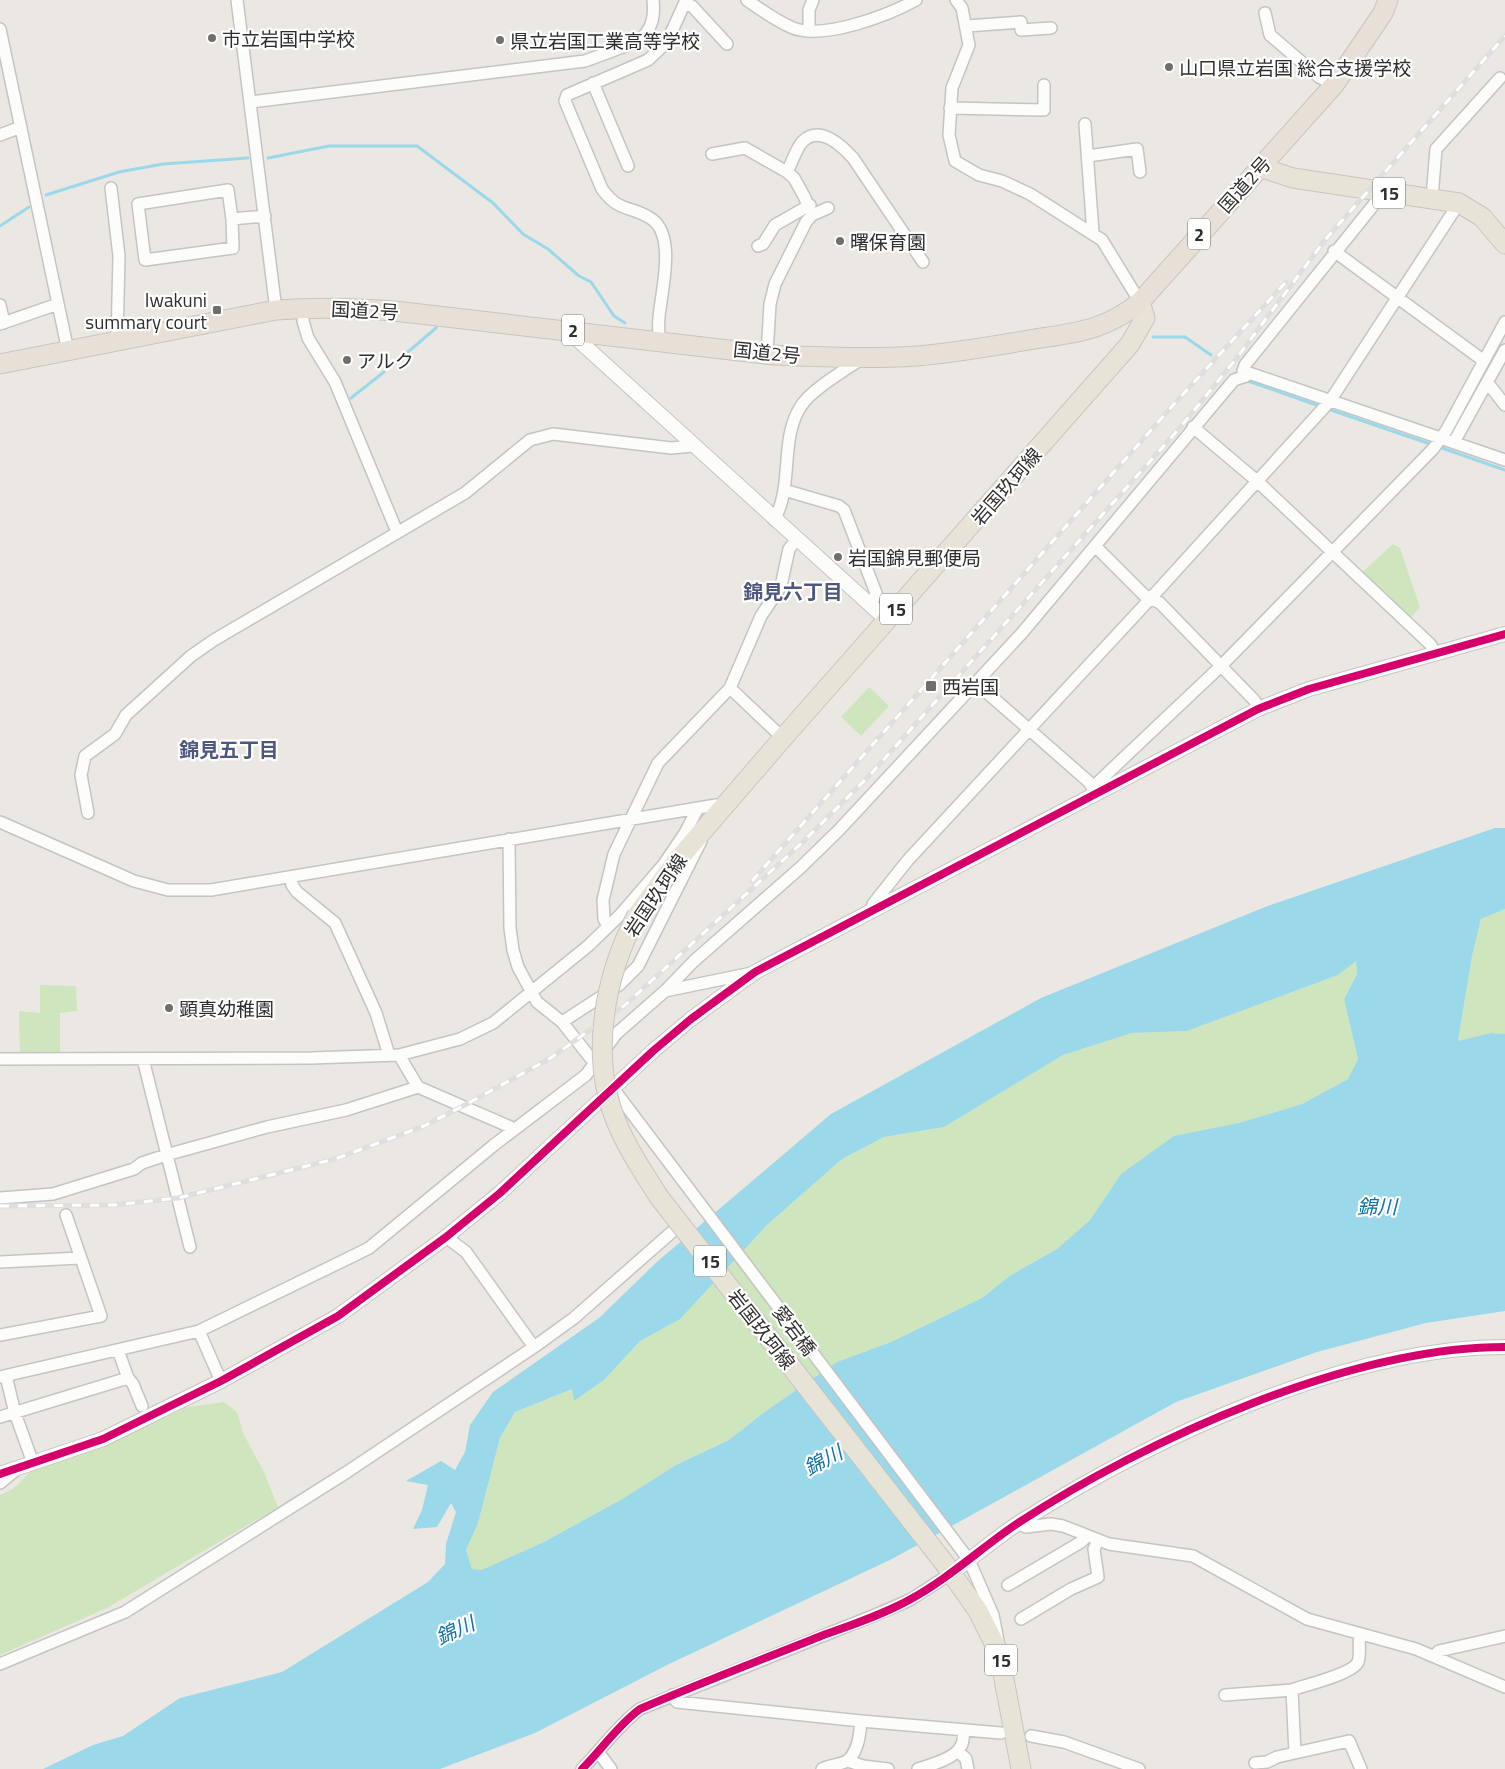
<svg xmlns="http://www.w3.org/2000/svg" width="1505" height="1769" font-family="'Titillium Web','Noto Sans JP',sans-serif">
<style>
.green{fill:#cfe5be}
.water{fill:#9ad8ea;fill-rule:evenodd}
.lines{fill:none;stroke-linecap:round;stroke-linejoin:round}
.stream{stroke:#9ad8ea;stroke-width:3}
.minor-casing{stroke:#c5c4c4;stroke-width:14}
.tertiary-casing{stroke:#c5c4c4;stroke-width:16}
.primary-casing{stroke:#c6c5c4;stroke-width:21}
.trunk-casing{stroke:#c6c5c4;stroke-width:21}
.minor{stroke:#fcfcfb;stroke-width:11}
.tertiary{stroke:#fcfcfb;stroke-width:14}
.primary{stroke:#e7e3d6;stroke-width:19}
.trunk{stroke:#e8e0d6;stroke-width:19}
.rail-casing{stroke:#dfdfe0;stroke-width:5}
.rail{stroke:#fff;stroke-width:3;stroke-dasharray:9;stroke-linecap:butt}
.primary-bridge-casing{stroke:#c6c5c4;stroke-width:21;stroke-linecap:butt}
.primary-bridge{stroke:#e7e3d6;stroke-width:19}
.cycleway-casing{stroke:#fff;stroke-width:11}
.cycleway{stroke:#d6006c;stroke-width:8}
.poi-dot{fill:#706f6e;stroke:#fff;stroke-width:2}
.labels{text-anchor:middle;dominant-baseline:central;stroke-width:4.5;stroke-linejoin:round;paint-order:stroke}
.shield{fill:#fff;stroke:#6d6d6d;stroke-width:1}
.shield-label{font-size:18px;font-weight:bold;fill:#2e2e2e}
.poi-label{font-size:19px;fill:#2e2e2e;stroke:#fff;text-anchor:start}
.street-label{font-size:19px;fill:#2e2e2e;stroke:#fff}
.neighbourhood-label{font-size:20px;font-weight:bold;fill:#4e587e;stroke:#fff}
.water-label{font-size:20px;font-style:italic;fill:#11719f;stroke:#fff}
</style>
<rect width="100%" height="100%" fill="#ebe8e4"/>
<!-- green -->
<path class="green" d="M1393 544 1400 548 1420 607 1407 622 1358 576Z
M869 687 889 706 861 736 841 717Z
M1505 909V1034L1491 1033 1458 1042 1472 956 1481 919Z
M1356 960 1357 973 1344 999 1358 1059 1348 1079 1302 1104 1239 1123 1121 1174 1090 1220 1057 1249 1011 1275 982 1298 891 1342 837 1362 766 1411 729 1440 676 1465 624 1498 544 1542 482 1571 472 1569 466 1550 478 1523 500 1438 515 1412 572 1389 575 1400 604 1380 640 1341 680 1318 767 1225 842 1159 884 1137 944 1127 1063 1055 1132 1033 1187 1031 1338 975Z
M40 985 76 986 77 1011 60 1013V1056L20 1055 19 1011 40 1013Z
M224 1402 237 1412 243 1433 264 1472 278 1507 107 1608 0 1655V1495L13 1489 30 1472 109 1443 188 1407Z"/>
<!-- water -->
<path class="water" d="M1495 828H1505V909L1481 919 1472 956 1458 1041 1491 1033 1505 1034V1311L1426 1323 1317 1352 1176 1402 892 1559 667 1665 535 1733 440 1769H43L93 1745 123 1736 180 1698 282 1672 428 1582 445 1564 446 1544 456 1512 451 1503 437 1527 413 1529 422 1510 428 1485 406 1481 441 1461 455 1470 465 1452 470 1425 493 1392 599 1318 658 1261 831 1114 1041 998 1265 907ZM1356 961 1357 974 1344 999 1358 1059 1348 1079 1302 1104 1239 1123 1174 1136 1121 1174 1090 1220 1057 1249 1011 1275 982 1298 891 1342 837 1362 766 1411 729 1440 676 1465 624 1498 544 1542 482 1570 472 1569 466 1550 478 1523 500 1438 515 1412 572 1389 574 1401 604 1380 640 1341 680 1319 767 1225 842 1159 884 1137 944 1127 1063 1055 1132 1033 1187 1031 1338 975Z"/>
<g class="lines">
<!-- stream -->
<path class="stream" d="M268 158 329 146H417L493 203 523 234 548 249 579 276 591 282 614 316 625 323
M46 195 119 172 163 164 248 158
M0 226 29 207
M1153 337H1185L1211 355
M395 363 436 328
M1245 380 1322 407
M351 398 384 372
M1328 409 1433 445
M1439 447 1505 470"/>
<!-- minor casing -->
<g class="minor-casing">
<path id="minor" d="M237 0 276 310
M747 0C761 10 776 21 793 28 824 40 889 15 916 0
M956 0 962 8 969 45 952 88 949 135 955 161 979 175 1002 181 1030 194 1102 240 1140 302
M685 3 692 6 727 44
M1265 13 1270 35 1319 77 1334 85
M967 26 1021 22V30L1051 28
M0 29 68 351
M809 30V10L813 0
M593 83 628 166
M251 102 585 61 639 41C652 29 655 17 653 0
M950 108 1044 110V85
M1085 124 1093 233
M0 135 21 127
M712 154 745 148 787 172 794 178 804 196 812 215
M1088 156 1137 149 1140 172
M787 172C792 163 796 148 803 141 820 125 841 145 853 158L923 262
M111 188 119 256 117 341
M1384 192 1245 365 1243 371 1505 460
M1432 198 1436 149 1500 78
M232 219 228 190 138 204 145 260 233 248 232 219 265 216
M758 246 763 244 775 225 810 205
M1334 251 1484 361
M0 305 4 323
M303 308V321L308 338 335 382 397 532
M0 324 58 304
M659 340C659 332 658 325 659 317 661 293 676 238 653 220 633 205 620 214 602 189L565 101 567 95 648 60 667 42 686 0
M767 354 770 304 775 284 806 222 812 215 828 208
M1487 382 1505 405
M1193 427 1257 481 1430 644 1436 653
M1454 442 1505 350
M784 490 839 506 844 510 876 593 871 606
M774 520C794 486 779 440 801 406 812 389 844 371 861 359
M1095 546 1144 595 1160 603 1255 701 1258 709
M976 683 1089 782 1096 793
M730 688 783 738
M1093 787 1222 665 1433 449 1446 431 1505 322
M88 813 81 775 85 756 115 734 126 715 191 656 214 640 465 493 530 440 553 434 671 448 693 446
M0 822 134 881 168 890H211L716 805 722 808
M509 839 510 928 513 950 518 967 537 1002 562 1022 600 1070
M290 877 292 885 297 892 335 923 376 1013 389 1055
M872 910 873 904 908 860 1151 598 1330 401 1459 203
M608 926 604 919 603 900 614 854 658 763 730 688 761 616 781 586 789 549 797 539
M665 991 752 973
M562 1022 619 985 638 966 701 841
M399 1055 418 1087 515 1129
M0 1059 311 1058 399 1055 460 1039 493 1023 588 946 620 915 664 864 685 833 698 808
M143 1059 190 1247
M609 1083 969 1560 993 1615 998 1641
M0 1198 53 1194 134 1169 142 1163 166 1155 267 1127 346 1110 418 1087
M446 1237 466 1252 534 1347
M0 1262 80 1258
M199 1331 221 1381
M0 1335 101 1316 66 1215
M6 1376 15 1413 33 1463
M0 1377 199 1331 357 1254 369 1248 494 1145 586 1075 616 1034 665 991 694 961 800 868 839 830 1022 633 1234 380 1246 376 1248 373
M128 1378 133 1384 142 1406
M0 1417 128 1378 118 1350
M0 1483 17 1469
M1018 1523 1026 1527 1051 1524 1063 1526 1109 1544 1193 1556 1307 1619 1416 1649 1505 1687
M1008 1585 1081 1542 1087 1536
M1021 1619 1071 1589 1098 1577 1094 1549 1098 1540
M1434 1656 1439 1651 1505 1636
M0 1664 125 1612 347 1472 534 1347 574 1318 673 1231
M672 1695 677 1702 861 1721 1001 1733
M1225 1695 1292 1690
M1031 1736 1064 1742 1139 1769
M958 1751 966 1759 968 1769
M599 1753 611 1769
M1295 1753 1292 1690C1305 1685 1353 1674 1358 1662 1361 1654 1358 1643 1360 1634
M848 1761 863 1766 888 1769
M1255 1763 1267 1762 1277 1757 1349 1741 1361 1769
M582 1769C601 1750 619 1724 640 1709L875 1615 910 1600 953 1572
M822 1769C829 1765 838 1765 845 1762 858 1755 860 1734 861 1721
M918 1769C930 1765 955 1759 961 1746 964 1742 963 1735 964 1730"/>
</g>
<!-- tertiary casing -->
<g class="tertiary-casing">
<path id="tertiary" d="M566 329 887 620
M0 1474 103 1439 221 1381 338 1316 446 1237 500 1193 653 1051 691 1019 755 972 1258 709 1309 689 1505 634
M953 1572C975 1556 997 1537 1020 1522 1154 1438 1344 1347 1505 1347"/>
</g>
<!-- primary casing -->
<g class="primary-casing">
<path id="primary" d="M1259 167 1293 178 1459 203 1482 217 1505 244
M637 915 676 862 783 738 1130 344 1145 318 1140 302
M945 1564 978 1611 999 1653 1021 1769"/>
</g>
<!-- trunk casing -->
<g class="trunk-casing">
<path id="trunk" d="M0 364 276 310C319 307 360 308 403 312L773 355C821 357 869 359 917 356 953 353 988 347 1023 341 1069 333 1103 333 1140 302L1334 85 1383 13 1388 0"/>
</g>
<!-- minor -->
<use href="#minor" class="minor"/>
<!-- tertiary -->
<use href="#tertiary" class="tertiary"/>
<!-- primary -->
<use href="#primary" class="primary"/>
<!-- trunk -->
<use href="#trunk" class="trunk"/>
<!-- rail casing -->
<g class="rail-casing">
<path id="rail" d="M752 881 1175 403 1286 282
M0 1206 114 1205 178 1198 335 1159 424 1126 463 1106 549 1059 624 1006 804 841 870 775 1178 430 1236 359 1325 240 1505 36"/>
</g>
<!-- rail -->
<use href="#rail" class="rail"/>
<!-- primary-bridge casing -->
<g class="primary-bridge-casing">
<path id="primary-bridge" d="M637 915C605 975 589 1055 616 1121 627 1148 643 1172 659 1197L945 1564"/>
</g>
<!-- primary-bridge -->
<use href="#primary-bridge" class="primary-bridge"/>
<!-- cycleway casing -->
<g class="cycleway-casing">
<path id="cycleway" d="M0 1474 103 1439 221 1381 338 1316 446 1237 500 1193 653 1051 691 1019 755 972 1258 709 1309 689 1505 634
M582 1769C601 1750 619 1724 640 1709 700 1683 761 1660 821 1636 851 1625 882 1615 909 1600 948 1579 981 1548 1018 1523 1147 1439 1350 1347 1505 1347"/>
</g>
<!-- cycleway -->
<use href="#cycleway" class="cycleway"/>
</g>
<!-- markers -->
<g class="poi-dot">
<circle cx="212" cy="38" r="5"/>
<circle cx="500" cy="40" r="5"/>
<circle cx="1169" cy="67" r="5"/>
<circle cx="840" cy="241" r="5"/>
<rect x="212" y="305" width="10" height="10" rx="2.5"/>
<circle cx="347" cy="360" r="5"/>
<circle cx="838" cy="557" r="5"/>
<rect x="925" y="680" width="12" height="12" rx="2.5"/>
<circle cx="169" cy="1008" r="5"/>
</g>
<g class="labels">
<!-- shield labels -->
<g class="shield">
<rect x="1373" y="177.5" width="32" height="31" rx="4"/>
<rect x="1188" y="218.5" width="22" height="31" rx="4"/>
<rect x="562" y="314.5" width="22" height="31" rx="4"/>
<rect x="880" y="593.5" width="32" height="31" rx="4"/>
<rect x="694" y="1245.5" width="32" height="31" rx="4"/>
<rect x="985" y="1644.5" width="32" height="31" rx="4"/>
</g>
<g class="shield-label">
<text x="1389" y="193">15</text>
<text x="1199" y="234">2</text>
<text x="573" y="330">2</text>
<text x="896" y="609">15</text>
<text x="710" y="1261">15</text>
<text x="1001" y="1660">15</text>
</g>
<!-- poi labels -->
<g class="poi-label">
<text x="222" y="38">市立岩国中学校</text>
<text x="510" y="40">県立岩国工業高等学校</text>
<text x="1179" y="67">山口県立岩国 総合支援学校</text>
<text x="850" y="241">曙保育園</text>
<text x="207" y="299" text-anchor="end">Iwakuni<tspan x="207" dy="22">summary court</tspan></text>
<text x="357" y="360">アルク</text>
<text x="848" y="557">岩国錦見郵便局</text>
<text x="942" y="686">西岩国</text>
<text x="179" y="1008">顕真幼稚園</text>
</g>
<!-- street labels -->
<g class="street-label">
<text transform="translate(1244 184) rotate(-48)">国道2号</text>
<text transform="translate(365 310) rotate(3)">国道2号</text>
<text transform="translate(767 352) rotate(6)">国道2号</text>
<text transform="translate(1006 486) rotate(-49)">岩国玖珂線</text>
<text transform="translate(655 895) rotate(-56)">岩国玖珂線</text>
<text transform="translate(762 1329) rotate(52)">岩国玖珂線</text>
<text transform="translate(795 1330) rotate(53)">愛宕橋</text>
</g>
<!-- neighbourhood labels -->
<g class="neighbourhood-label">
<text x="793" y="591">錦見六丁目</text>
<text x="229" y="749">錦見五丁目</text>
</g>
<!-- water labels -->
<g class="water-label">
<text x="1377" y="1206">錦川</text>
<text transform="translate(823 1460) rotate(-28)">錦川</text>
<text transform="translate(455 1630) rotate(-24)">錦川</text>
</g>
</g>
</svg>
